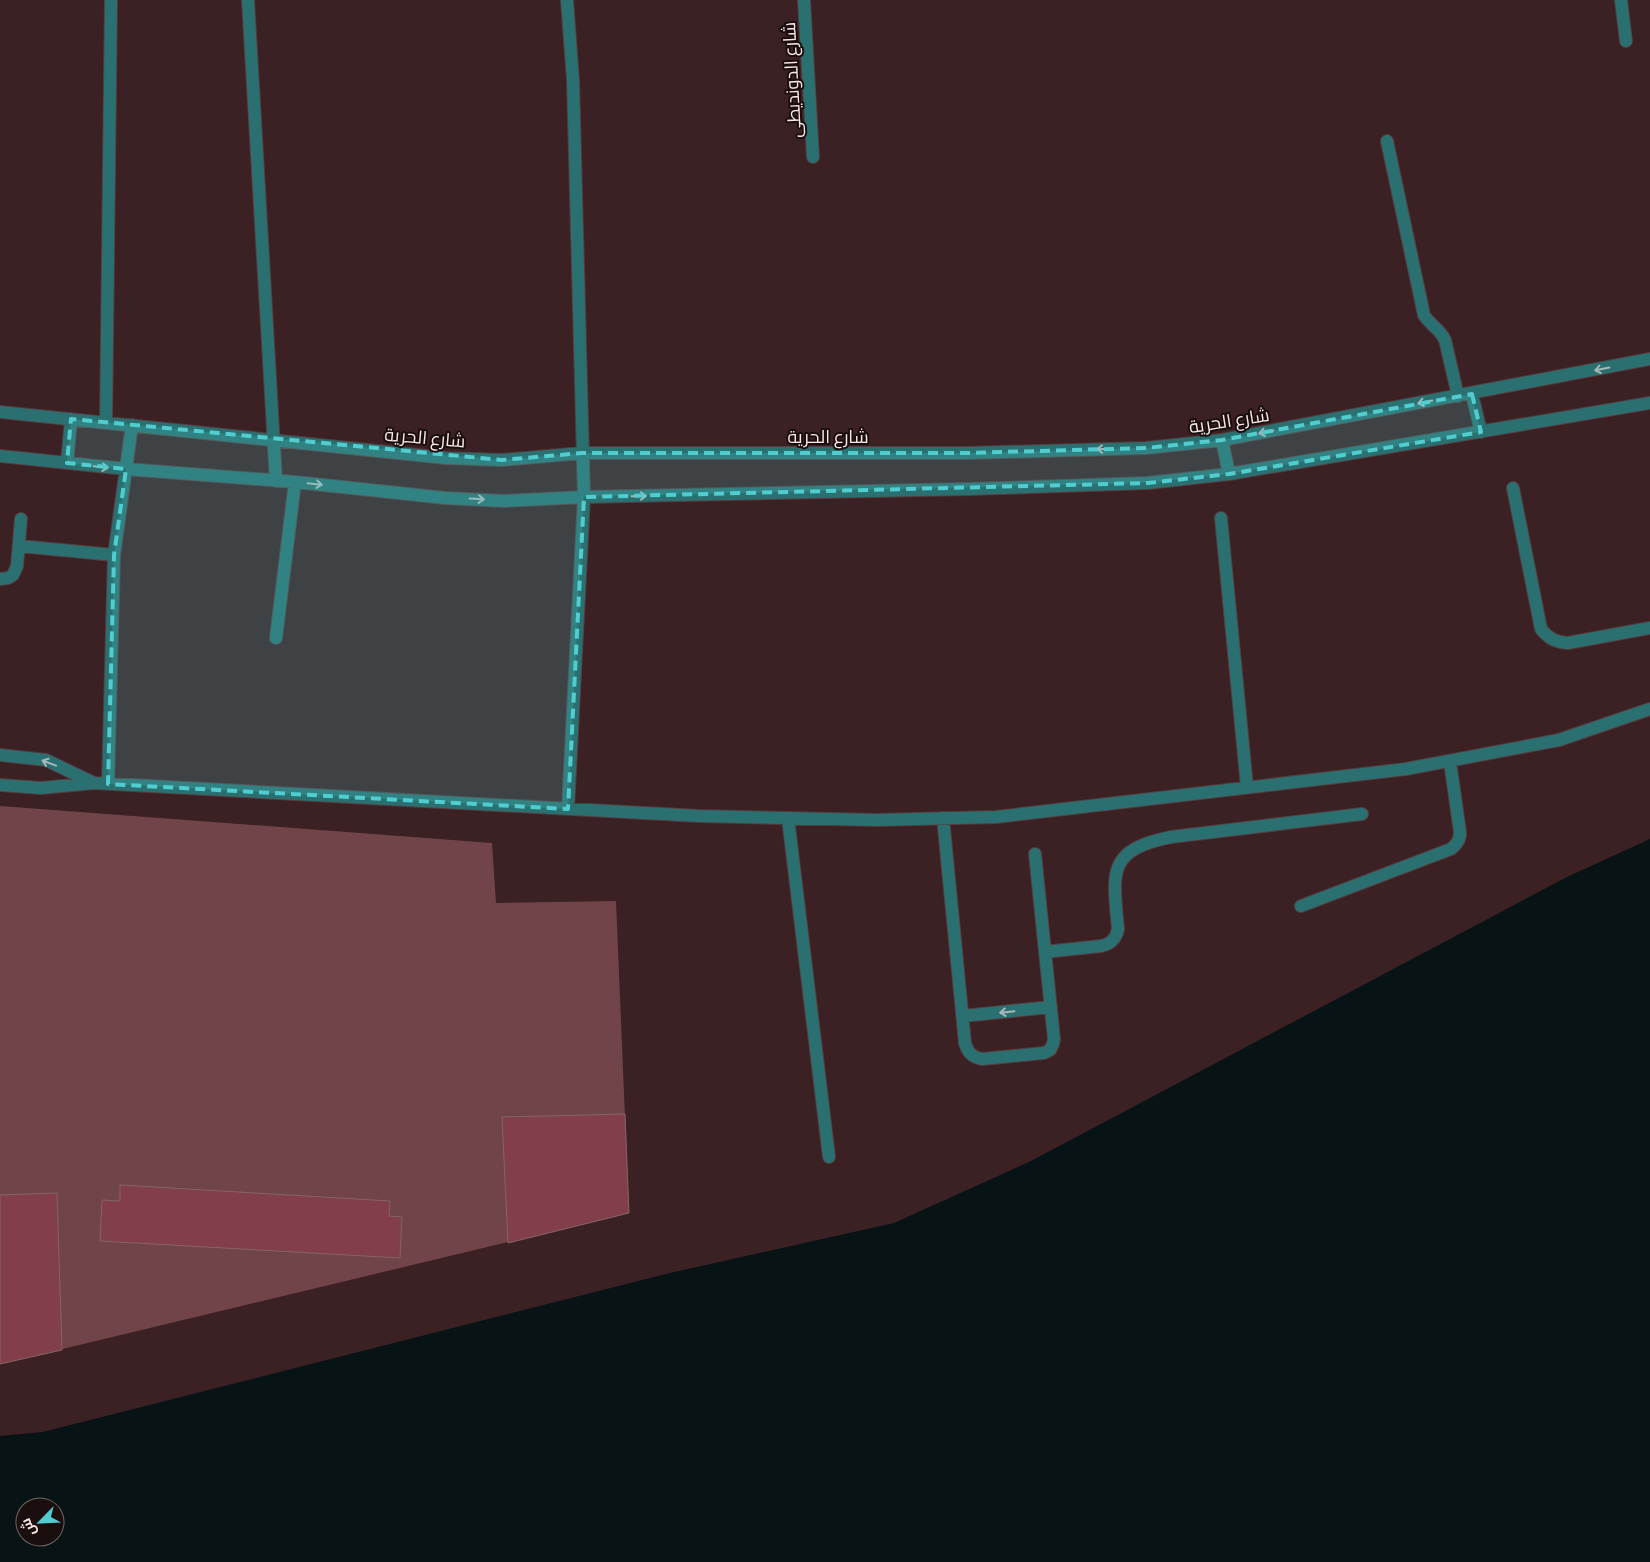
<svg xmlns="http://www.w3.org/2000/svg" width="1650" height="1562" font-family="Manrope,Cairo,sans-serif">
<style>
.green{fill:#714449}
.water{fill:#071314;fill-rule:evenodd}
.building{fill:#823f4a;stroke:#856468}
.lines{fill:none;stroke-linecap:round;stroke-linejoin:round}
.minor-casing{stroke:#563c3f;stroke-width:14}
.minor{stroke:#2a7071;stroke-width:12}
.oneway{stroke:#a7b7b8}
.marked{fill:#52cdcf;fill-opacity:0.2;stroke:#52cdcf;stroke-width:4;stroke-dasharray:10 6;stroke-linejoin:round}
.labels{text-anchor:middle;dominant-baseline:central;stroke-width:4;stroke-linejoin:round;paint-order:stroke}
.street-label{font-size:18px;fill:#fae7e8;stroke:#1a0e0f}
</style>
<rect width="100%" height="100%" fill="#3b2024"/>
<!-- green -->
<path class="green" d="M0 806 492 843 496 903 616 901 629 1213 0 1364Z"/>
<!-- water -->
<path class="water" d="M1650 839V1562H0V1436L43 1432 670 1273 894 1223 1031 1161 1567 877ZM25 1507H55V1537H25Z"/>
<!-- building -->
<path class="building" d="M625 1114 629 1213 508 1243 502 1117Z
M120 1185 390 1201 389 1216 402 1217 400 1258 100 1241 102 1200 120 1201Z
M57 1193 62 1350 0 1364V1195Z"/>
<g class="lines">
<!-- minor casing -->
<g class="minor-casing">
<path id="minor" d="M248 0 276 481
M567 0 573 80 584 497 568 809
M804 0 813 157
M1621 0 1626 41
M1387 141 1424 315C1430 325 1440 329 1445 340L1458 396
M1472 394 1481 432
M0 412 446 458 502 460 582 453H967L1146 448 1222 440 1650 359
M106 423 111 0
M1222 440 1229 474
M0 456 126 469 295 482 445 498 504 501 584 497 970 489 1148 483 1229 474 1650 403
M67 463 71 419
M1513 488 1541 629C1549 639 1556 642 1568 643L1650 628
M1221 518 1247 787
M19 546 114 555
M0 579 8 578 13 575 17 566 21 519
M276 638 295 482
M0 755 46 760 94 783
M108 784 114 555 132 425
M0 785 41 788 94 783 699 816 877 820 996 817 1406 769 1559 740 1650 709
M788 818 829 1157
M943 818 965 1043C968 1053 972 1057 982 1059L1044 1053 1050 1050 1053 1044 1054 1039 1035 854
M1301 906 1451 849C1457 844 1460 840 1460 832L1450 762
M1045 952 1101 946C1111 944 1116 939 1118 929 1113 873 1106 850 1171 837L1362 814
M963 1016 1051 1007"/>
</g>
<!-- minor -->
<use href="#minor" class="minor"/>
</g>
<!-- one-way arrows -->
<defs><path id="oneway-shaft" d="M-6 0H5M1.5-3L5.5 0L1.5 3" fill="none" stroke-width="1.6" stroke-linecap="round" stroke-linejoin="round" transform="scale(1.25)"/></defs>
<g class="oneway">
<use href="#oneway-shaft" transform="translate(1602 369) rotate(169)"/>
<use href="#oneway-shaft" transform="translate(1425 402) rotate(169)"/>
<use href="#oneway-shaft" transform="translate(1266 432) rotate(169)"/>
<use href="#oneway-shaft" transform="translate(1104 449) rotate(178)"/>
<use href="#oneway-shaft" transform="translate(101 467) rotate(6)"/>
<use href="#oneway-shaft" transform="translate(315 484) rotate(6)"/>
<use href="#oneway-shaft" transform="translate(639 496) rotate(-1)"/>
<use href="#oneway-shaft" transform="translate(477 499) rotate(3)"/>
<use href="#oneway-shaft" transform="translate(49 763) rotate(-159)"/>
<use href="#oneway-shaft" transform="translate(1007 1012) rotate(174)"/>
</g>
<!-- marked area -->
<path class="marked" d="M1472 394 1481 432 1229 474 1148 483 584 497 568 809 108 784 114 555 126 469 67 463 71 419 502 460 582 453H967L1146 448 1222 440Z"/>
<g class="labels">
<!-- street labels -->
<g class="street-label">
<text transform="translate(791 80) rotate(-93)">شارع الدونديطى</text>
<text transform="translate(1229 420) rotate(-9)">شارع الحرية</text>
<text x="828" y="436">شارع الحرية</text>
<text transform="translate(425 437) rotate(5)">شارع الحرية</text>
</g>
</g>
<!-- north arrow -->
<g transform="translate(40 1522) rotate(246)"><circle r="24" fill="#1a0e0f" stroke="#746566"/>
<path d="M0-4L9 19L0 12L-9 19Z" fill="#52cdcf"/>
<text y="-8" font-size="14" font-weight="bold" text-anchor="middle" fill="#fae7e8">ش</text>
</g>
</svg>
